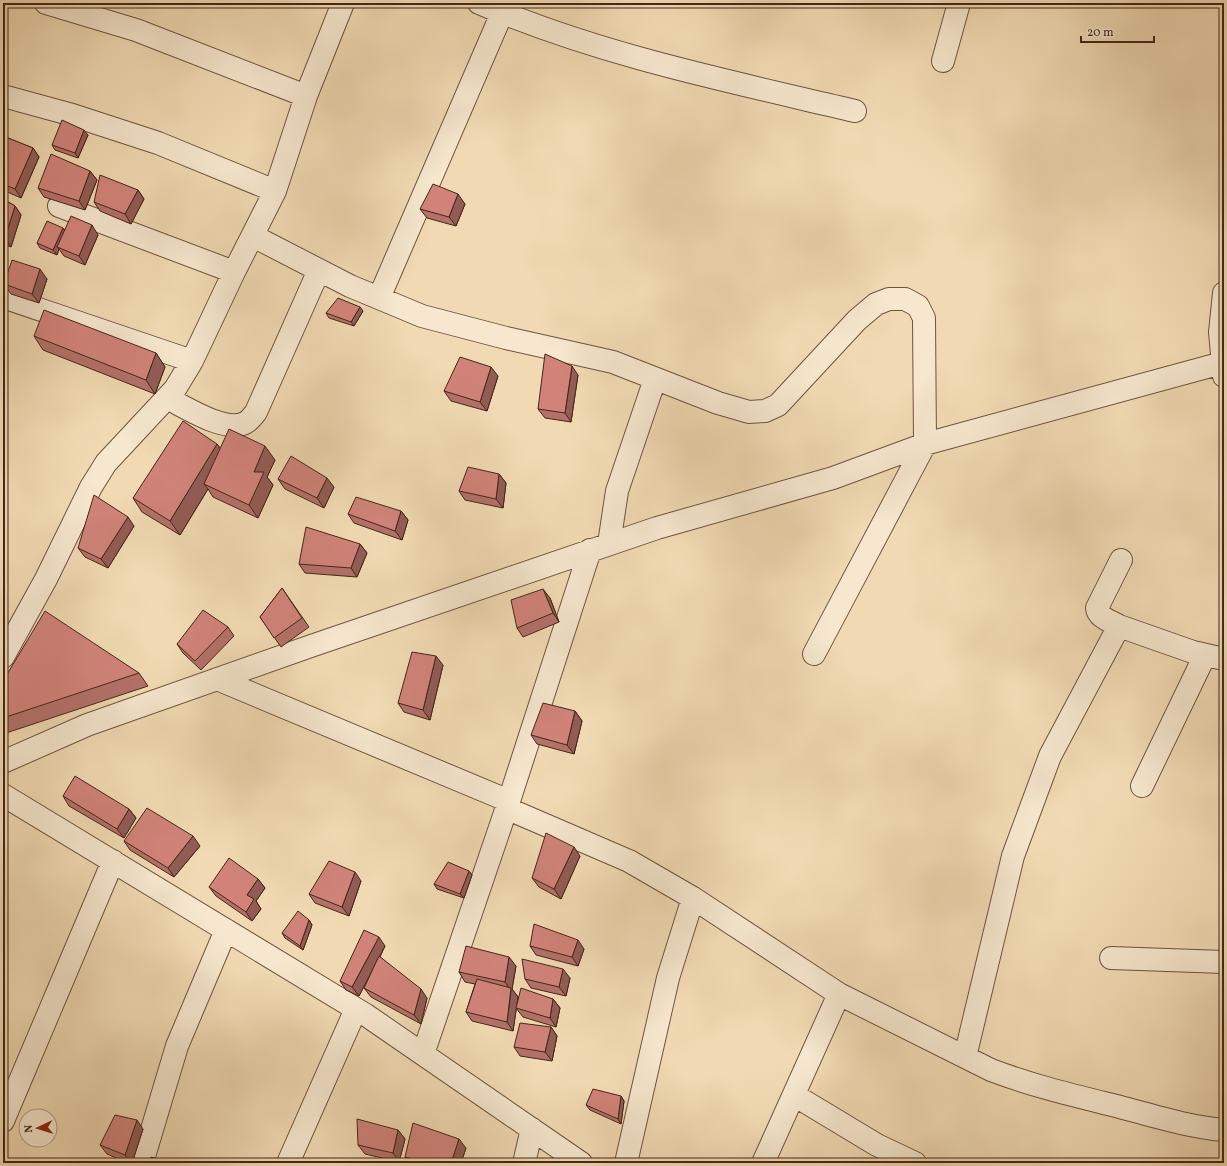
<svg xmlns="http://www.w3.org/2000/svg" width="1227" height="1166" font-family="Vollkorn,serif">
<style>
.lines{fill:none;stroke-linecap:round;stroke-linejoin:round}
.street-casing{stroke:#6f533f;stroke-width:24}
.street{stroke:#f6e7ce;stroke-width:22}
.wall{fill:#b47169;stroke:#442618}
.shaded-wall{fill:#925c55;stroke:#442618}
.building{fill:#d1837a;stroke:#442618}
</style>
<rect width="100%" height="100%" fill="#f1dab3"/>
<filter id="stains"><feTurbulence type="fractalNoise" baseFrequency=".005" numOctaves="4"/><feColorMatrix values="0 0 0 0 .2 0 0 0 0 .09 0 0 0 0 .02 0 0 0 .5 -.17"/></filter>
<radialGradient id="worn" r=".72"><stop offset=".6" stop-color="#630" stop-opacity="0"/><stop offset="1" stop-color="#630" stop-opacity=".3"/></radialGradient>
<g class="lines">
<!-- street casing -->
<g class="street-casing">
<path id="street" d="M46 3 136 30 306 96
M479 3C600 55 728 81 855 111
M943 61 959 3
M3 96 69 114 158 143 275 191
M59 206 234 272
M253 236 350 286 422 316 506 338 613 362 718 403 749 412 765 411 778 405 857 320 876 304 889 299H905L918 306 924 318 925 444 814 654
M1224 293 1220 332 1224 376
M3 297 192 361
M379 298 502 13
M167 398C185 407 225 433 245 423 249 421 253 416 256 412L319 270
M609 544 617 491 655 379
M1119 626C1111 621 1098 618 1097 608L1121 560
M3 657 46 579 91 487 106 463 175 389 192 361 234 272 275 191 306 96 343 3
M217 679 509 801
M3 762 87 725 311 646 657 528 833 478 925 444 1222 363
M1142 786 1205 655
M3 795 366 1015 581 1163
M506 808 629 861 693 898 839 994 991 1070C1033 1086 1076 1096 1120 1107 1154 1116 1189 1127 1224 1130
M1111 958 1224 962
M423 1054 509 801 590 550
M965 1057 1013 856 1050 756 1119 626 1193 652 1224 659
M794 1095 877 1145 915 1163
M3 1121 113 861
M142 1163 177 1046 226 930
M288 1163 356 1009
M524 1163 532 1129
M626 1163 668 978 693 898
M763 1163 839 994"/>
</g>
<!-- street -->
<use href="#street" class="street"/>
</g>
<!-- wall -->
<path class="wall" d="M88 135 78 158 55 150 52 145Z
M3 136 33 148 39 157 21 198 3 190Z
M90 171 97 180 85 210 44 197 38 188Z
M138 190 144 199 131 224 100 211 94 202Z
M3 199 15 206 21 215 11 247 3 244Z
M465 204 456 226 427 218 420 209Z
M63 228 65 230 98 235 85 265 64 256 59 249 57 255 40 248 37 243Z
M47 279 39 303 11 294 4 284Z
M363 311 354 326 329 318 326 313Z
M34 336 156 353 165 367 155 394 43 350Z
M578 375 571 422 545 418 538 409Z
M498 376 487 411 451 401 444 391Z
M217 444 220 448 275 460 267 477 273 485 258 518 213 497 208 489 180 535 142 512 133 498Z
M499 474 506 483 503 508 465 500 459 491Z
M278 479 334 487 324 508 285 489Z
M401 511 408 520 402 540 354 523 348 514Z
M134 526 108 568 85 557 78 548Z
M360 544 367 553 357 577 305 573 299 564Z
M282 588 309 627 281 647 260 617Z
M550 598 559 622 523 637 517 628Z
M228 627 234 636 201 670 183 653 177 644Z
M443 665 430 720 404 712 398 703Z
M139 673 148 686 3 734V681Z
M575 711 582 721 574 754 537 744 531 735Z
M63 796 129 809 136 818 124 838 69 806Z
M124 841 200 846 174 877 130 850Z
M580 856 561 899 539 887 532 878Z
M469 871 472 875 464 898 437 889 434 884Z
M258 879 265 888 256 901 261 909 252 921 216 896 209 887Z
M361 881 349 916 315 903 309 894Z
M309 920 312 925 303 950 285 938 282 933Z
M385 946 380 957 427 998 421 1024 371 997 364 988 370 975 359 996 346 990 340 981Z
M530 946 584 949 578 966 536 955Z
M516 966 512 989 518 997 513 1031 472 1021 466 1012 475 984 465 982 459 972Z
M570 978 566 996 531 988 525 979Z
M553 999 560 1008 556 1027 523 1017 516 1008Z
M551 1027 557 1036 552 1061 520 1056 514 1047Z
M621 1096 624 1101 621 1124 590 1110 586 1105Z
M143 1129 132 1163H128L107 1154 100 1145Z
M398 1130 405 1139 399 1162 365 1154 358 1145Z
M466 1148 461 1163H409L405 1157Z"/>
<!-- shaded-wall -->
<path class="shaded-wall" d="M84 130 88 135 78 158 75 153Z
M33 148 39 157 21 198 15 189Z
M90 171 97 180 85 210 79 201Z
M138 190 144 199 131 224 125 214Z
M458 194 465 204 456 226 449 217Z
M15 206 21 215 11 247 5 238Z
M92 225 98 235 85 265 79 256Z
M63 228 66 233 57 247 59 249 57 255 53 250Z
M40 269 47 279 39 303 32 294Z
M360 307 363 311 354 326 351 322Z
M156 353 165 367 155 394 146 380Z
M572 366 578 375 571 422 565 413Z
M491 367 498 376 487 411 480 402Z
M217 444 227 457 204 484 208 489 180 535 170 521Z
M265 446 275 460 267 477 273 485 258 518 249 505 254 472Z
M499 474 506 483 503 508 496 499Z
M327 478 334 487 324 508 317 498Z
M401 511 408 520 402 540 395 531Z
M128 517 134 526 108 568 101 559Z
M360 544 367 553 357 577 351 568Z
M543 589 550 598 559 622 553 613Z
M436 656 443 665 430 720 423 710Z
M575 711 582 721 574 754 567 745Z
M129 809 136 818 124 838 117 829Z
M193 836 200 846 174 877 168 868Z
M574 847 580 856 561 899 554 889Z
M469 871 472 875 464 898 460 894Z
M355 872 361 881 349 916 342 907Z
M258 879 265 888 256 901 261 909 252 921 246 912 247 895Z
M309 920 312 925 303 950 300 946Z
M379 937 385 946 359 996 352 987Z
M578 940 584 949 578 966 572 957Z
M509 957 516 966 512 989 518 997 513 1031 507 1022 511 991 505 982Z
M563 969 570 978 566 996 559 987Z
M421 989 427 998 421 1024 414 1015Z
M553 999 560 1008 556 1027 550 1018Z
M551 1027 557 1036 552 1061 545 1052Z
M621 1096 624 1101 621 1124 618 1119Z
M137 1120 143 1129 132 1163H130L125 1155Z
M398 1130 405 1139 399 1162 393 1153Z
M459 1139 466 1148 461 1163H451Z"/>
<!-- building -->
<path class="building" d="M62 120 84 130 75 153 52 145Z
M3 136 33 148 15 189 3 184Z
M51 154 90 171 79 201 38 188Z
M100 175 138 190 125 214 94 202Z
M433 184 458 194 449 217 420 209Z
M3 199 15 206 5 238 3 237Z
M71 216 92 225 79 256 57 247Z
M47 221 63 228 53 250 37 243Z
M12 260 40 269 32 294 4 284Z
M338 298 360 307 351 322 326 313Z
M44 310 156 353 146 380 34 336Z
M545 354 572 366 565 413 538 409Z
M460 357 491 367 480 402 444 391Z
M183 421 217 444 170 521 133 498Z
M229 429 265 446 254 472H264L249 505 204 484Z
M291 456 327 478 317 498 278 479Z
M468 467 499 474 496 499 459 491Z
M94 495 128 517 101 559 78 548Z
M356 497 401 511 395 531 348 514Z
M306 527 360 544 351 568 299 564Z
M282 588 302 618 274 638 260 617Z
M543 589 553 613 517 628 511 600Z
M203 610 228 627 195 661 177 644Z
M45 611 139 673 3 718V681Z
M412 652 436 656 423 710 398 703Z
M543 703 575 711 567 745 531 735Z
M75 776 129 809 117 829 63 796Z
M147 808 193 836 168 868 124 841Z
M546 833 574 847 554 889 532 878Z
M229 858 258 879 247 895 254 899 246 912 209 887Z
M329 861 355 872 342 907 309 894Z
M448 862 469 871 460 894 434 884Z
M298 911 309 920 300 946 282 933Z
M534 924 578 940 572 957 530 946Z
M364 930 379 937 352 987 340 981Z
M466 946 509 957 505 982 459 972Z
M379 956 421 989 414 1015 364 988Z
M522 959 563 969 559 987 525 979Z
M477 979 511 988 507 1022 466 1012Z
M521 988 553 999 550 1018 516 1008Z
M520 1023 551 1027 545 1052 514 1047Z
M593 1089 621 1096 618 1119 586 1105Z
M115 1115 137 1120 125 1155 100 1145Z
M357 1119 398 1130 393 1153 358 1145Z
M413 1123 459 1139 451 1163H427L405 1157Z
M151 1157 172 1163H149Z"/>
<!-- margin -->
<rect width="1227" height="1166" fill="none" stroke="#f1dab3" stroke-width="16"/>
<rect x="4" y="4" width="1219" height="1158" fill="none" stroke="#442618" stroke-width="2"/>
<rect x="8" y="8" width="1211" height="1150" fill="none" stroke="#442618"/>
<!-- north arrow -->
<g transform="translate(38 1128) rotate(266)"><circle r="19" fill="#f6e7ce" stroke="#af9a85"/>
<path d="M0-3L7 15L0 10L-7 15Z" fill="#8f2418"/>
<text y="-6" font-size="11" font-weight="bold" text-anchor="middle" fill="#442618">N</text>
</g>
<!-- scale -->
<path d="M1081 36v6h73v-6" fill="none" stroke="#442618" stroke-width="2"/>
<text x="1087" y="36" font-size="12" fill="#442618" stroke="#f6e7ce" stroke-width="3" paint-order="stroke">20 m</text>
<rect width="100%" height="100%" filter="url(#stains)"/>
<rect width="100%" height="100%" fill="url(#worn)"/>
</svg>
